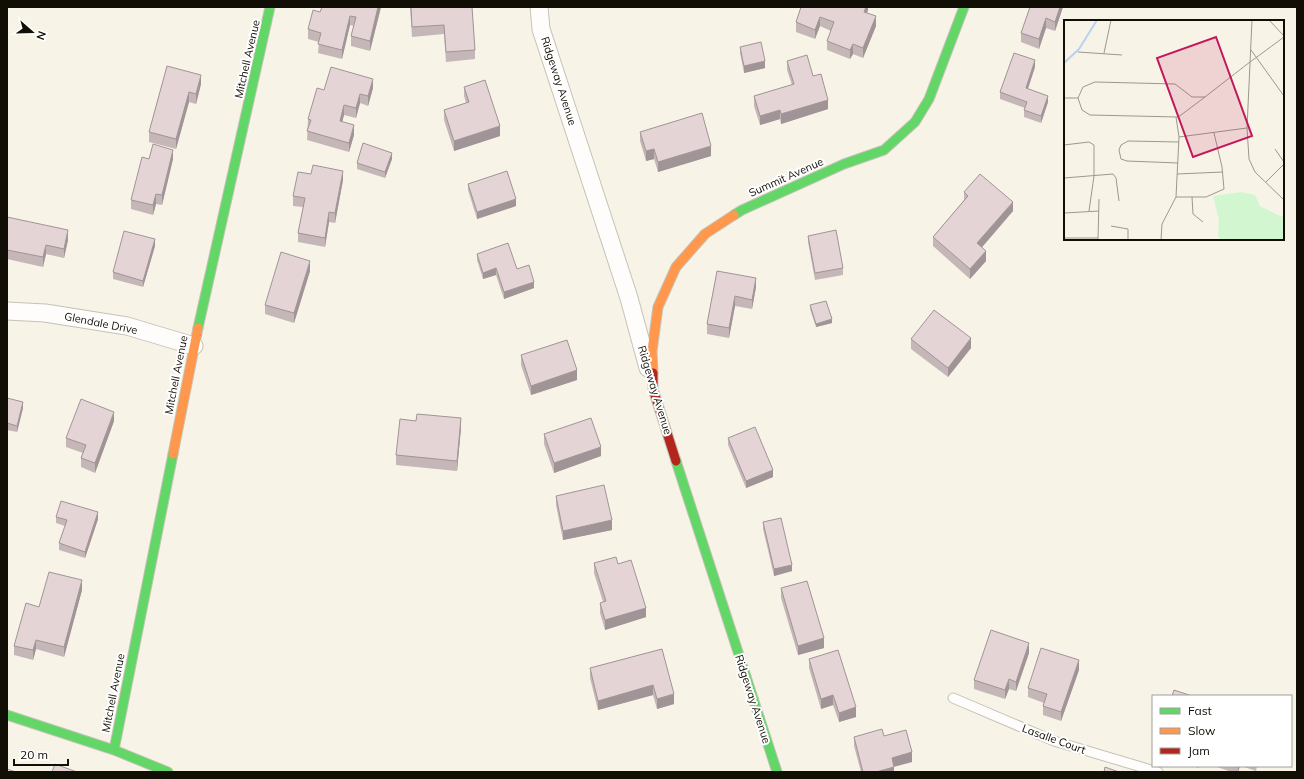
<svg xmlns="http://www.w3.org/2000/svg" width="1304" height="779" font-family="Mulish,sans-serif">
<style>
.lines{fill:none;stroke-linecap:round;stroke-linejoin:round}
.lane-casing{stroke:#c5c2b7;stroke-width:11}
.street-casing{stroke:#c5c2b7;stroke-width:19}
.fast-casing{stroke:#c5c2b7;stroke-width:11}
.slow-casing{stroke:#c5c2b7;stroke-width:11}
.jam-casing{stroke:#c5c2b7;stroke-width:11}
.lane{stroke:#fefdfb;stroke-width:9}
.street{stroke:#fefdfb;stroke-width:17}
.fast{stroke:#63d668;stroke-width:9}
.slow{stroke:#ff974d;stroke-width:9}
.jam{stroke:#b3261e;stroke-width:9}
.wall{fill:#c5b6b8}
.shaded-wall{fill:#a09496}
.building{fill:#e5d4d6;stroke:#a09496}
.labels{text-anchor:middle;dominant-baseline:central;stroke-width:4;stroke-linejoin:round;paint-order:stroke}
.street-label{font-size:11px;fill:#100e05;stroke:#fff}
.inset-river{fill:none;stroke:#bbd0f4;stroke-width:2}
.inset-road{fill:none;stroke:#9b988d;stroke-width:1}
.view{fill:#c2185b;fill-opacity:0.15;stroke:#c2185b;stroke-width:2}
.inset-edge{fill:none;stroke:#100e05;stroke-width:2}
</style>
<rect width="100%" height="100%" fill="#f7f4e7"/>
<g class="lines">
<!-- lane casing -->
<g class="lane-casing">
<path id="lane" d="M953 698 1054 741 1158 772"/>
</g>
<!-- street casing -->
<g class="street-casing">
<path id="street" d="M539 7 541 29 629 298 648 368
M7 311 45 313 127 326 194 346"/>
</g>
<!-- fast casing -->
<g class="fast-casing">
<path id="fast" d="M734 215 742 210 844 164 884 150 915 122 929 99 964 7
M198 328 270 7
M676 461 777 772
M7 715 114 750 168 772
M114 750 173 454"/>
</g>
<!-- slow casing -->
<g class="slow-casing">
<path id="slow" d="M653 373 652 351 658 307 676 267 705 234 734 215
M173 454 198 328"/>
</g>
<!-- jam casing -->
<g class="jam-casing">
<path id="jam" d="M653 373V389L676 461"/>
</g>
<!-- lane -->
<use href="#lane" class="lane"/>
<!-- street -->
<use href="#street" class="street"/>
<!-- fast -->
<use href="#fast" class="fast"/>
<!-- slow -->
<use href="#slow" class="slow"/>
<!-- jam -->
<use href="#jam" class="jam"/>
</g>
<!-- wall -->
<path class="wall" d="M381 7 370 51 351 46V36L354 26 350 25 342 59 318 53 319 42 308 39V29L320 12Z
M410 7H472L475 50V59L446 62 444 34 412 37Z
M868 7V10L867 13 876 26 863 58 853 54 850 59 827 50V41L831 31 820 26 815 39 796 32V22Z
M1030 7H1063L1055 31 1046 28 1039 49 1021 42V33Z
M740 47 765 68 744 73 740 53Z
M787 61 813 76 828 109 781 124 780 119 760 125 754 106V96L792 85 787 70Z
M167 66 201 84 196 104 189 102 176 149 149 142V132Z
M1035 67 1028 89 1048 102 1041 123 1024 117V110L1025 108 1000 99V92Z
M464 87 500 136 454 151 444 120V110L466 103 464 96Z
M373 88 368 106 360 103 356 118 344 115 342 122 354 135 349 152 307 140 308 119 324 90Z
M640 132 711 156 658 172 654 159 646 161 640 141Z
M149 159H173L162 205 156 204 153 215 131 209V200Z
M392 159 385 178 357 169V163Z
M343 180 335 223 329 222 325 247 298 242V233L303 207 293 206V196Z
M468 184 516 206 477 219 468 190Z
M964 192 1013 211 982 247 986 261 970 279 933 246V237L964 200Z
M7 217 68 240 64 258 46 254 43 267 7 259Z
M808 236 843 268V275L815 280 808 242Z
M155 246 143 287 113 279V272Z
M477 254 517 269 534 288 504 299 496 275 483 279 477 260Z
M310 271 294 323 265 314V305Z
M717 271 756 287 752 309 735 306 729 338 707 334V324Z
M810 305 832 323 816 327 810 309Z
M911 339 971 348 948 377 911 349Z
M521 355 577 380 531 395 521 365Z
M7 398 23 408 17 432 7 430Z
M114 421 95 473 81 467V458L83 453 66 447V438Z
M461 428 457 471 396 465V455Z
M544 434 601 456 554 473 544 444Z
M728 438 773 477 746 488 728 445Z
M556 496 612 530 563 540 556 505Z
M56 517 98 519 85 558 59 550V543L65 526 56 523Z
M763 522 792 571 774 576 763 529Z
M594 563 618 564 646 617 605 630 600 613V603L603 602 594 573Z
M781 588 824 648 798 655 781 598Z
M82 590 64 657 36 649 33 660 14 655V646L39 607Z
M662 649 674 704 657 709 653 695 598 710 590 678V668Z
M1029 653 1016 691 1009 689 1005 699 974 689V680Z
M809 659 856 717 839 722 833 705 821 709 809 668Z
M1079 670 1061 721 1043 715V706L1044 703 1028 697V688Z
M884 736 912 762 894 767V772H861L854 746V737Z
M1192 766H1199V768Z
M1214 766H1240L1238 772H1232Z
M1241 766H1257L1256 771Z"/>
<!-- shaded-wall -->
<path class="shaded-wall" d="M378 7H381L370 51V41Z
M866 7H868V10L864 21V12Z
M1060 7H1063L1055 31V22Z
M350 16V25L342 59V50Z
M876 16V26L863 58V48Z
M820 17V26L815 39V30Z
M1046 18V28L1039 49V39Z
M853 44V54L850 59V50Z
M1035 60V67L1026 94V88Z
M765 61V68L744 73V66Z
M201 75V84L196 104V94Z
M373 79V88L368 106V96Z
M189 92V102L176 149V139Z
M360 94V103L356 118V108Z
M1048 96V102L1041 123V116Z
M828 100V109L781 124V114Z
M344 105V115L340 130V121Z
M780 110V119L760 125V116Z
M354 125V135L349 152V143Z
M500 126V136L454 151V141Z
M711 146V156L658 172V162Z
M654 149V159L646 161V151Z
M173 150V159L162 205V195Z
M392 153V159L385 178V172Z
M343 171V180L335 223V213Z
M156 194V204L153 215V205Z
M516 199V206L477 219V212Z
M1013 202V211L977 253V243Z
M329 212V222L325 247V238Z
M68 230V240L64 258V249Z
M155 239V246L143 287V281Z
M46 245V254L43 267V257Z
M986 251V261L970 279V269Z
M310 261V271L294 323V313Z
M496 268V275L483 279V273Z
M756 278V287L752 309V300Z
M534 282V288L504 299V292Z
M735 296V306L729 338V328Z
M832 319V323L816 327V324Z
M971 338V348L948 377V368Z
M577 370V380L531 395V386Z
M23 402V408L17 432V426Z
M114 412V421L95 473V463Z
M461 418V428L457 471V461Z
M601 447V456L554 473V463Z
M773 470V477L746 488V481Z
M98 512V519L85 558V552Z
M612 520V530L563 540V531Z
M792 565V571L774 576V569Z
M82 580V590L64 657V647Z
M646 608V617L605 630V620Z
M824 638V648L798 655V646Z
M36 640V649L33 660V650Z
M1029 643V653L1016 691V682Z
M1079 660V670L1061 721V712Z
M1009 679V689L1005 699V690Z
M653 685V695L598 710V701Z
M674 694V704L657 709V699Z
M833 695V705L821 709V699Z
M856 707V717L839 722V713Z
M912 752V762L892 767V758Z
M1238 766H1240L1238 772Z
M894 767V772H876Z"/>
<!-- building -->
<path class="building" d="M322 7H378L370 41 351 36 356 17 350 16 342 50 318 44 321 33 308 29 313 10 320 12Z
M411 7H472L475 50 446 52 444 25 412 27Z
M801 7H866L864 12 876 16 863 48 853 44 850 50 827 41 834 22 820 17 815 30 796 22Z
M1030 7H1060L1055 22 1046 18 1039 39 1021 33Z
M761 42 765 61 744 66 740 47Z
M1014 53 1035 60 1026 88 1048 96 1041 116 1024 110 1027 102 1000 92Z
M807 55 813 76 821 74 828 100 781 114 780 110 760 116 754 96 794 84 787 61Z
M167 66 201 75 196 94 189 92 176 139 149 132Z
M331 67 373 79 368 96 360 94 356 108 344 105 340 121 354 125 349 143 307 131 311 120 308 119 317 88 324 90Z
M485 80 500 126 454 141 444 110 469 102 464 87Z
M702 113 711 146 658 162 654 149 646 151 640 132Z
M363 143 392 153 385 172 357 163Z
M153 144 173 150 162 195 156 194 153 205 131 200 142 157 149 159Z
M313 165 343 171 335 213 329 212 325 238 298 233 305 198 293 196 298 172 311 174Z
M507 171 516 199 477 212 468 184Z
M980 174 1013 202 977 243 986 251 970 269 933 237 968 196 964 192Z
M7 217 68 230 64 249 46 245 43 257 7 250Z
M836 230 843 268 815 273 808 236Z
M124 231 155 239 143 281 113 272Z
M508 243 517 269 529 265 534 282 504 292 496 268 483 273 477 254Z
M281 252 310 261 294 313 265 305Z
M717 271 756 278 752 300 735 296 729 328 707 324Z
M826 301 832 319 816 324 810 305Z
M934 310 971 338 948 368 911 339Z
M567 340 577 370 531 386 521 355Z
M7 398 23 402 17 426 7 423Z
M81 399 114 412 95 463 81 458 86 445 66 438Z
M417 414 461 418 457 461 396 455 400 419 416 421Z
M591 418 601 447 554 463 544 434Z
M755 427 773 470 746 481 728 438Z
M604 485 612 520 563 531 556 496Z
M61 501 98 512 85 552 59 543 67 520 56 517Z
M781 518 792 565 774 569 763 522Z
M616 557 618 564 631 560 646 608 605 620 600 603 606 601 594 563Z
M49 572 82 580 64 647 36 640 33 650 14 646 26 603 39 607Z
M807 581 824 638 798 646 781 588Z
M991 630 1029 643 1016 682 1009 679 1005 690 974 680Z
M1041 648 1079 660 1061 712 1043 706 1047 694 1028 688Z
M662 649 674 694 657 699 653 685 598 701 590 668Z
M838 650 856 707 839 713 833 695 821 699 809 659Z
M1174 690 1192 696H1172Z
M882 729 884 736 906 730 912 752 892 758 894 767 876 772H863L854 737Z
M55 764 77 772H52Z
M1105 767 1119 772H1104Z
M7 769 16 772H7Z"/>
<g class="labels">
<!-- street labels -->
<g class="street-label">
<text transform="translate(247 59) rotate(-77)">Mitchell Avenue</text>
<text transform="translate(559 81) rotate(72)">Ridgeway Avenue</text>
<text transform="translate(786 177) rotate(-24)">Summit Avenue</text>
<text transform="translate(101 323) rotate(11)">Glendale Drive</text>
<text transform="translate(176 375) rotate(-79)">Mitchell Avenue</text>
<text transform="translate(655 390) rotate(73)">Ridgeway Avenue</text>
<text transform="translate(113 693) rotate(-79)">Mitchell Avenue</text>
<text transform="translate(753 699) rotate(72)">Ridgeway Avenue</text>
<text transform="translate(1054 739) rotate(20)">Lasalle Court</text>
</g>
</g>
<!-- overview -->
<g transform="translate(1064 20)">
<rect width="220" height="220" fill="#f7f4e7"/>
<path d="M178 172 191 175 196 186 216 196 220 195V220H158L154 217 155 200 149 176Z" fill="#d2f7d0"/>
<path class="inset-river" d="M0 43 15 29 33 0"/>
<path class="inset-road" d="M188 0 183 108 185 139 191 152 220 180M205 0 220 16M187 30 220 76M14 32 58 35M40 33 47 0M141 77H128L111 64 31 62 19 67 14 78 18 90 26 95 114 97 117 95 141 77 182 45 220 17M0 78H14M115 117 183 108M0 125 25 122 30 125V156L25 191M211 129 220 142M114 143 63 141 57 139 55 130 57 125 64 121 115 122M113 154 159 152M0 158 49 154 52 158 55 181M202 162 220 144M112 177H142L160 169 158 147 150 113M128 177 129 194 139 202M0 193 35 191M47 206 64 209V220M0 218H34M34 220 35 179M97 220 98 204 112 177 115 117 112 97"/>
<path class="view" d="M152 17 188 116 129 137 93 38Z"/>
<rect width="220" height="220" class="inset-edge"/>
</g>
<!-- border -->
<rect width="1304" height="779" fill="none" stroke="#100e05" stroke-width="16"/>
<!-- legend -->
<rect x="1152" y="695" width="140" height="72" fill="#ffffff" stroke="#9f9f9b"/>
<rect x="1160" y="708" width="20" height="6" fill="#63d668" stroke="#9f9f9b"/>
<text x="1188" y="715" font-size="12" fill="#100e05">Fast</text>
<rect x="1160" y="728" width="20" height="6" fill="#ff974d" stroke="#9f9f9b"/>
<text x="1188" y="735" font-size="12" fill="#100e05">Slow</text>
<rect x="1160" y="748" width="20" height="6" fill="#b3261e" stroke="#9f9f9b"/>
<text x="1188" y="755" font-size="12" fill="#100e05">Jam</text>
<!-- north arrow -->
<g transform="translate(32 32) rotate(110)" stroke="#ffffff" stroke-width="3" paint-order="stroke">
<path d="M0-3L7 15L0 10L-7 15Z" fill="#100e05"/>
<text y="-6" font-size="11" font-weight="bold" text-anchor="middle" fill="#100e05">N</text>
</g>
<!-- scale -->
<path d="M14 759v6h54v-6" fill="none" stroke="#100e05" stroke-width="2"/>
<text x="20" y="759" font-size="12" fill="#100e05" stroke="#ffffff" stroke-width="3" paint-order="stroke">20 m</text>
</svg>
